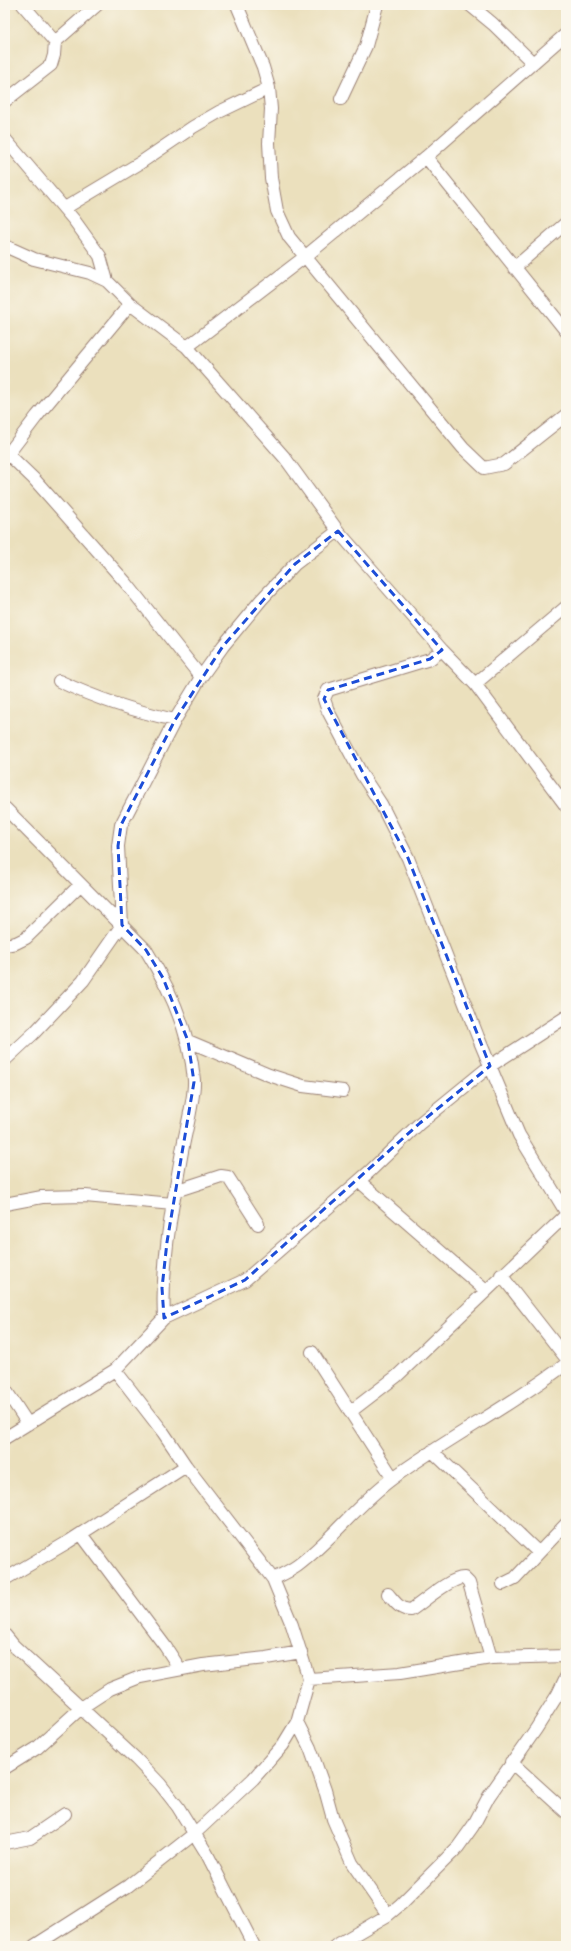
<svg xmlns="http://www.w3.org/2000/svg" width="571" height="1951" font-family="'Sorts Mill Goudy',serif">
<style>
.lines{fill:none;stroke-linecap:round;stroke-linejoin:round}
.street-casing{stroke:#9a8074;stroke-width:14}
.street{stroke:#fff;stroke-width:12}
.marked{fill:none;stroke:#1d4ed8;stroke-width:3;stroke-dasharray:8 5;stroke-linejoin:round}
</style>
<rect width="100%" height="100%" fill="#fbf7ec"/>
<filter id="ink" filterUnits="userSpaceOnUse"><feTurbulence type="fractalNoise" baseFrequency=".025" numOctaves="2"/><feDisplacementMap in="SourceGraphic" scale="8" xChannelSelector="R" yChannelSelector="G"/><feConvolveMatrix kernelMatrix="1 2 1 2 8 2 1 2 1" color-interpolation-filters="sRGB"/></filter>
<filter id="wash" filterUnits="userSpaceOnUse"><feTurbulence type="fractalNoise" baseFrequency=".012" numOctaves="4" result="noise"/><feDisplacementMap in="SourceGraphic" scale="16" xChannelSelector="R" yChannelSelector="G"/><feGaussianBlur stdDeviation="0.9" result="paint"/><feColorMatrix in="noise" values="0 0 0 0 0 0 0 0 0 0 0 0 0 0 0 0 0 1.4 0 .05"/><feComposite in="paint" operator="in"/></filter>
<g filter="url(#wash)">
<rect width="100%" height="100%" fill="#ebe0bd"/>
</g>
<g filter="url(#ink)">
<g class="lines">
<!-- street casing -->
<g class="street-casing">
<path id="street" d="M23 5 55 42
M237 5 263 67 269 88 271 109 269 143 271 178 277 211 289 237 463 448 484 468 504 464 566 415
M470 5 493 24 533 63
M341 99 366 46 377 5
M5 101 51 65 54 55 55 42 97 5
M5 139 74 220 100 256 107 281
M426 157 566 331
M65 208 140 163 193 127 219 112 269 88
M5 246 34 259 90 273 107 281 130 304 187 347 285 458 338 531 442 650 475 684 566 806
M514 268 566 223
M187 347 306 256 426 157 566 34
M5 451 34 479 127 584 201 677
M5 458 37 416 130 304
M442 650 430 659 328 690 324 699 328 711 362 775 381 804 408 858 478 1037 519 1135 566 1212
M59 681C97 699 134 711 175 720
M475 684 566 607
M5 808 146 950C171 990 190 1033 194 1080 195 1096 186 1130 183 1146 173 1203 161 1260 164 1318
M5 945 16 943 26 938 80 885
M188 1041 269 1075 303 1086 343 1091
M5 1060 34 1033 83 981 122 925 118 846 121 825 175 720 201 677 223 646 261 600 295 564 338 531
M359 1181 486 1291
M175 1191 221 1176 228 1177 258 1224
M5 1204 42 1197 85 1196 173 1204
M501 1275 566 1358
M312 1352 393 1478
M5 1389 28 1424
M350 1412 397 1376 566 1215
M5 1438 115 1370 164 1318 245 1280 369 1172 420 1123 490 1066 566 1017
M432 1451 538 1552
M81 1534 165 1646 180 1669
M5 1579 68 1542 186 1466
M273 1579C281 1575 290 1571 297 1566 332 1540 358 1503 393 1478 449 1437 511 1406 566 1364
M503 1584 515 1578 566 1524
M388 1594C395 1602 400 1610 411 1610 423 1602 451 1577 464 1578L469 1583 491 1658
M5 1635 14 1646 136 1759 160 1784 178 1807 207 1854 254 1946
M309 1679 400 1673 491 1658 566 1656
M297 1722 310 1748 325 1790 333 1819 352 1863 388 1915
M511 1762 566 1812
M5 1768 37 1748 81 1708 110 1689 140 1677 203 1665 266 1658 301 1652
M5 1843 30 1838 65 1814
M34 1946 128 1886 194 1834 253 1779 283 1745 297 1722 309 1679 292 1625 273 1579 186 1466 163 1432 115 1370
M335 1946 388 1915 401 1904 458 1847 473 1826 489 1796 536 1729 558 1694 566 1677"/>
</g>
<!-- street -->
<use href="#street" class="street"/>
</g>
</g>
<!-- marked area -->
<path class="marked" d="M338 531 442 650 430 659 328 690 324 699 408 858 490 1066 420 1123 245 1280 164 1318 162 1288 167 1242 194 1082 188 1041 163 978 146 950 122 925 118 846 121 825 175 720 223 646 295 564Z"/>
<!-- margin -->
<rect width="571" height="1951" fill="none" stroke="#fbf7ec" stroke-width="20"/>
</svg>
